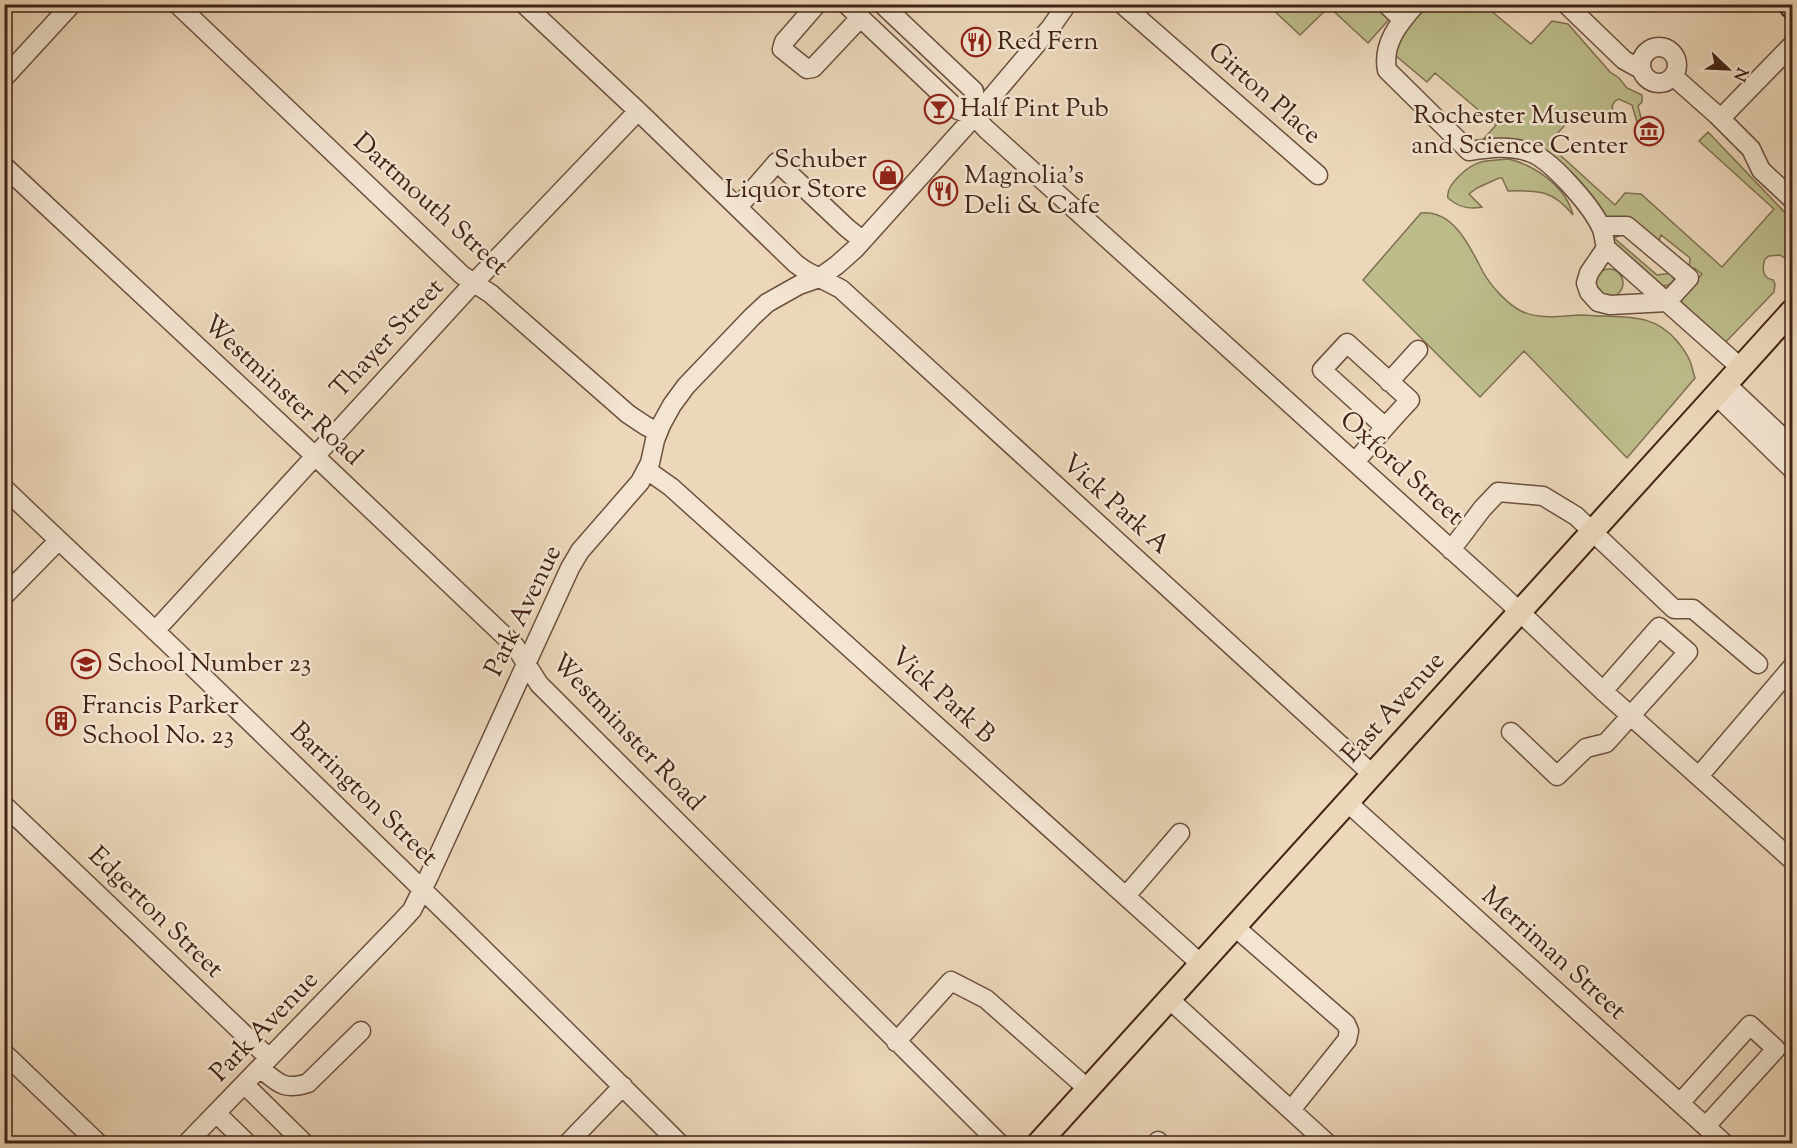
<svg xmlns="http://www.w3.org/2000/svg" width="1797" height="1148" font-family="'Sorts Mill Goudy',serif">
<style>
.green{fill:#bdbd8c;stroke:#7f7050;stroke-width:1.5}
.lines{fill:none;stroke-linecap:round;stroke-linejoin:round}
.minor-casing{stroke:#6c503e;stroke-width:21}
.major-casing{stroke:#412315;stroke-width:26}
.minor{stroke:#f3e5d2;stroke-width:18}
.major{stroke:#ecd7ba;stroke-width:22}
.labels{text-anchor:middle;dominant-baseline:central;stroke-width:5;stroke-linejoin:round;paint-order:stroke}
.poi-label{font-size:26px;fill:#412315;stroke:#f3e5d2;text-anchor:start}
.street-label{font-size:26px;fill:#412315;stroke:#f3e5d2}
</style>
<rect width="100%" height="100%" fill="#ecd7ba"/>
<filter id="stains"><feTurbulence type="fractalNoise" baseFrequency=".00333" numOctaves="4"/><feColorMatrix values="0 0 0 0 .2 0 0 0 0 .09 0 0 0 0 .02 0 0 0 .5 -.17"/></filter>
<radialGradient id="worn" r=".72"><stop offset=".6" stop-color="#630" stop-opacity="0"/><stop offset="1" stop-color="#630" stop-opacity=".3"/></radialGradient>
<!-- green -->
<path class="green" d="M1268 5H1402L1368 43 1329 7 1300 35Z
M1423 5H1484L1531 44 1552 21 1568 24 1610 72 1619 78 1627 88 1642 95V102L1638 106 1642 122H1637L1632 105 1619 99 1615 101 1612 106 1615 118 1613 121 1605 122 1601 118 1578 120 1573 116 1548 144 1615 205 1625 193 1641 194 1722 267 1774 209 1699 141 1708 132 1792 220V266H1789L1786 259 1780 255 1769 256 1765 259C1762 268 1762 278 1773 280L1775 284 1774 292 1721 347 1681 304C1682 292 1694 282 1702 274L1694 268 1689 273 1690 258 1661 235 1656 249 1602 224 1557 168 1481 142 1496 125 1435 73 1427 82 1396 56 1391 62 1393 47Z
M1509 159C1536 166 1566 187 1573 215 1553 190 1538 190 1508 191L1502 178H1499L1477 188 1469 194 1482 207C1468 210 1458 207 1448 198 1445 185 1469 165 1481 162 1490 160 1500 160 1509 159Z
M1421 213C1454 210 1470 247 1483 272 1491 286 1507 304 1521 311 1540 320 1560 316 1580 315 1587 315 1595 316 1603 316 1633 317 1656 316 1677 341 1682 347 1687 354 1690 361 1692 366 1693 372 1695 378L1627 458 1524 351 1480 397 1363 280Z
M1609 234H1623L1614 238 1657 275 1672 273 1674 275C1675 284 1668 286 1660 286L1610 240Z
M1595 283a14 14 0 1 1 28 0a14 14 0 1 1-28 0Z"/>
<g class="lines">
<!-- minor casing -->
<g class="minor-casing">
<path id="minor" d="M177 4 462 275 491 294 628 414 646 426 658 432
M524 4 638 111 796 264 806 271 841 289 1372 774
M817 4 784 42 782 49 807 69 813 68 860 18
M846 4 958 110 974 116 986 129 1505 598 1603 691 1792 860
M882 4 974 91V116
M1122 4 1318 175
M1386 4 1403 20
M1416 4C1399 23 1382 44 1387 70L1469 151C1489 148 1509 145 1529 152 1550 158 1590 205 1600 225 1604 232 1604 240 1606 248L1741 368
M1566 4 1624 60 1642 70
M1641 65a18 18 0 1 1 36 0a18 18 0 1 1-36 0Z
M1673 76 1717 115 1751 149 1761 170 1792 199
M4 78 72 4
M1721 118 1792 45
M4 166 315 456 515 646 539 684 1000 1144
M738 207 777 162 847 228 862 240
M1601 226H1627L1689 278 1667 302 1610 305 1598 302 1589 292 1586 283 1589 273 1606 248
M1389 382 1418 350
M1726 384 1778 433 1792 444
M1716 395 1792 469
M1355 462C1373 441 1391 420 1410 400L1347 343 1322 370 1385 427
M647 470 671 487 1201 964
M4 488C67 549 131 607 193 667 357 825 519 983 680 1144
M1451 550 1482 509 1498 492 1543 496 1576 516 1674 609H1693L1758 664
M4 596 58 541
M155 631 468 289 638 111
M1511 732 1557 776 1586 748 1606 743 1688 652 1659 627 1603 691
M1699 776 1792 667
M1347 802 1725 1144
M4 805 269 1058
M1126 896 1180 833
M1235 927 1346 1024 1349 1031 1347 1040 1291 1110
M1169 999 1328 1144
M896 1042 951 981 986 999 1088 1089
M4 1053 99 1144
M260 1068C278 1083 284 1091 308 1083L361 1031
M244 1084 305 1144
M1680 1103 1750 1025 1776 1049 1706 1126
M216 1113 248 1144
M186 1144 400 923 412 910 429 876 570 568 580 551 640 482 650 463 655 440 661 425 672 405 686 386 752 317 767 303 799 285 819 278 837 265 855 249 990 99 1051 27 1067 4
M567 1144 623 1086
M1156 1144 1158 1141"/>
</g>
<!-- major casing -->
<g class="major-casing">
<path id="major" d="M1790 4 1792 7
M1038 1144 1792 311"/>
</g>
<!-- minor -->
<use href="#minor" class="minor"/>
<!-- major -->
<use href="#major" class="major"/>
</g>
<!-- icons -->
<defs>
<g id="restaurant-ring" transform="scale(1.5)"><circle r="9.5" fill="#f3e5d2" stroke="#8f2418" stroke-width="1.5"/><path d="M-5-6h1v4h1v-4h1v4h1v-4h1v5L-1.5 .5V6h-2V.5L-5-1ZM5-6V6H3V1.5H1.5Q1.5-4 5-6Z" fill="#8f2418"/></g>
<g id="bar-ring" transform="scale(1.5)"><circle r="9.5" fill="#f3e5d2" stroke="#8f2418" stroke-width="1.5"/><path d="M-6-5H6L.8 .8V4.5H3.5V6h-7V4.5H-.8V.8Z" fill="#8f2418"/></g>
<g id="museum-ring" transform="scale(1.5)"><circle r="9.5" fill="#f3e5d2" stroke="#8f2418" stroke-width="1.5"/><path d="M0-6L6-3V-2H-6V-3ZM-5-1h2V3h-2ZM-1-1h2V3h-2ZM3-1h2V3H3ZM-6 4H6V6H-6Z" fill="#8f2418"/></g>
<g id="shop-ring" transform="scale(1.5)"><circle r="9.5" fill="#f3e5d2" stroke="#8f2418" stroke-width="1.5"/><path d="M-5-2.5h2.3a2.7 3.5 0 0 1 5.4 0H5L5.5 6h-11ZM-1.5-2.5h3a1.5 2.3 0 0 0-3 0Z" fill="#8f2418"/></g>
<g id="school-ring" transform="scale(1.5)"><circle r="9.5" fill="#f3e5d2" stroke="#8f2418" stroke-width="1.5"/><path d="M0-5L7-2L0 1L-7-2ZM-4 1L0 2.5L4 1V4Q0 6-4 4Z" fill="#8f2418"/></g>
<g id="building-ring" transform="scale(1.5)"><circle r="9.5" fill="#f3e5d2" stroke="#8f2418" stroke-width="1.5"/><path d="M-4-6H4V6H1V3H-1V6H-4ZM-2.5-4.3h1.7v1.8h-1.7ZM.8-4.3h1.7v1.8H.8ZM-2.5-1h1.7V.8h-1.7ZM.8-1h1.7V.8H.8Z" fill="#8f2418"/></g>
</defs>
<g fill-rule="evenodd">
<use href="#restaurant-ring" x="976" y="42"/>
<use href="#bar-ring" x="939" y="109"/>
<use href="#museum-ring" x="1649" y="131"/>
<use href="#shop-ring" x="888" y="175"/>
<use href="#restaurant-ring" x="943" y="191"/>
<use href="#school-ring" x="86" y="664"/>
<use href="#building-ring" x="61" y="721"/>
</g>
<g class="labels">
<!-- poi labels -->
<g class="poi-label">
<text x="997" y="42">Red Fern</text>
<text x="960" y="109">Half Pint Pub</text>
<text x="1628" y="116" text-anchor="end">Rochester Museum<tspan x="1628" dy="30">and Science Center</tspan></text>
<text x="867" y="160" text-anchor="end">Schuber<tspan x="867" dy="30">Liquor Store</tspan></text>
<text x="964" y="176">Magnolia's<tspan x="964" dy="30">Deli &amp; Cafe</tspan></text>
<text x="107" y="664">School Number 23</text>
<text x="82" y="706">Francis Parker<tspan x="82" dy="30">School No. 23</tspan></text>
</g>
<!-- street labels -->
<g class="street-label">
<text transform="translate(1264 94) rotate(41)">Girton Place</text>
<text transform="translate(430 205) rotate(42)">Dartmouth Street</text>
<text transform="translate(388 339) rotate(-47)">Thayer Street</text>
<text transform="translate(282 391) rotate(43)">Westminster Road</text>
<text transform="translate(1401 469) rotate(42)">Oxford Street</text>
<text transform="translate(1115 505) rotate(42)">Vick Park A</text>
<text transform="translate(524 611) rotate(-64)">Park Avenue</text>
<text transform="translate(942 696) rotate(42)">Vick Park B</text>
<text transform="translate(1394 708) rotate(-48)">East Avenue</text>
<text transform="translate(627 733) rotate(46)">Westminster Road</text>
<text transform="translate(363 795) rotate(44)">Barrington Street</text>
<text transform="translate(155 913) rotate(44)">Edgerton Street</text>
<text transform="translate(1553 954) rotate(42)">Merriman Street</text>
<text transform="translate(265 1027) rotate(-46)">Park Avenue</text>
</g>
</g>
<!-- margin -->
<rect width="1797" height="1148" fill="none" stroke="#ecd7ba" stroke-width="24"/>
<rect x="6" y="6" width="1785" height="1136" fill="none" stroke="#412315" stroke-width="3"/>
<rect x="12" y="12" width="1773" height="1124" fill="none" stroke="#412315" stroke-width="1.5"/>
<!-- north arrow -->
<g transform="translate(1728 69) rotate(113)" stroke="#f3e5d2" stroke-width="4.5" paint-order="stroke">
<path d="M0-4.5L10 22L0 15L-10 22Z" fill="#412315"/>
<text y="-9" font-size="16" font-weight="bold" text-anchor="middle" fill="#412315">N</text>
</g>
<rect width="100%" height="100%" filter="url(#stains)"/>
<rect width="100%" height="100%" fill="url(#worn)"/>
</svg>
